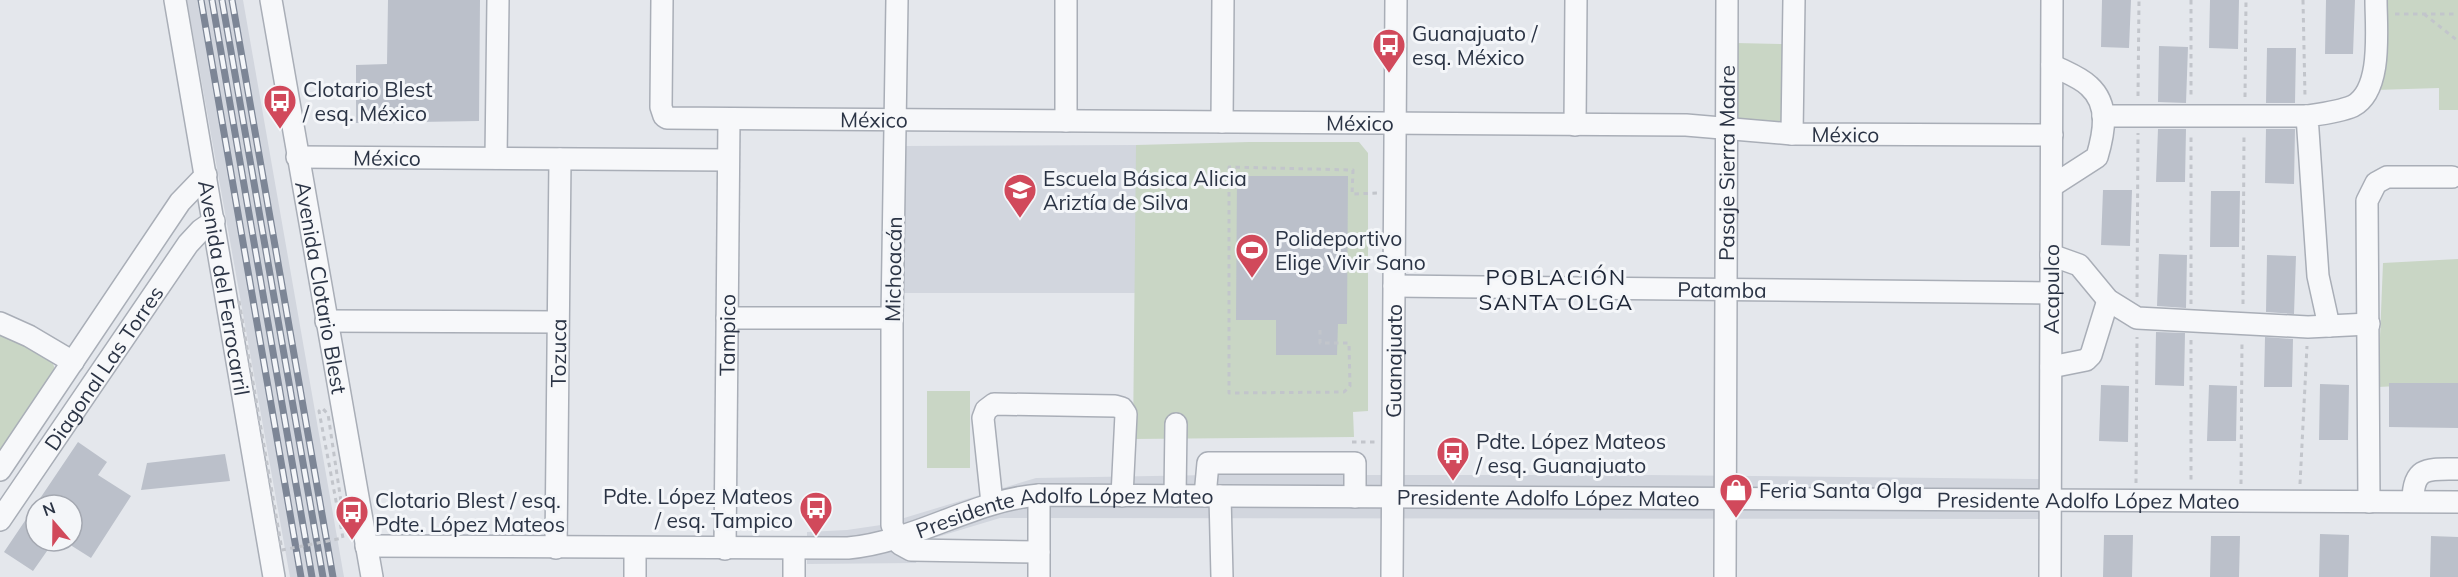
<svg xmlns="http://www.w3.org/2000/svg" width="2458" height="577" font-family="Mulish,sans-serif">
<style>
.built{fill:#d2d6de}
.green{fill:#c9d6c5}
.building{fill:#bbc0ca}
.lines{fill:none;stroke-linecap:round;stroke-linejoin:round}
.minor-casing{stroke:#a9aeb7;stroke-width:24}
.path{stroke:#c2c5cb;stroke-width:3;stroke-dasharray:4.5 4.5;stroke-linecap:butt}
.minor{stroke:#f7f8fa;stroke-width:21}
.rail-casing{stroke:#7d8696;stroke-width:7}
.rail{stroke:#f4f6f9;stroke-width:4.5;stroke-dasharray:14;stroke-linecap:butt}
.path-bridge{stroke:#c2c5cb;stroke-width:3;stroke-dasharray:4.5 4.5;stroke-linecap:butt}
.labels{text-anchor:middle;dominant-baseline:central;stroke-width:6;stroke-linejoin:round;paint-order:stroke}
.poi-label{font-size:21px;fill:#2b3445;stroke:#f4f6f9;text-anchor:start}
.street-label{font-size:21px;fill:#2b3445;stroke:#f4f6f9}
.neighbourhood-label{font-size:22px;letter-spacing:1.5px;fill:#1d2536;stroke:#f4f6f9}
</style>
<rect width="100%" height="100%" fill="#e4e7ec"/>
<!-- built -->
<path class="built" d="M187 0H243L344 577H290Z
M1136 145V293H903L905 146Z
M1211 475H1647L2041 479 2040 519 1000 518 924 541 916 563 807 564V532L847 530 881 525 1036 478Z"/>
<!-- green -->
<path class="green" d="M2384 0H2458V110H2439V88L2375 90Z
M1736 43 1784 44V127L1736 121Z
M1249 142H1359L1368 153V411L1353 412 1354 437 1133 439 1136 145Z
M2458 259V383L2378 387 2383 263Z
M0 331 52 361 56 372 0 455Z
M927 391H970V468H927Z"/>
<!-- building -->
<path class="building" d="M388 0H480L479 121 356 123V65L387 64Z
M2102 0H2131L2129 48 2101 47Z
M2210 0H2239L2238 49 2209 48Z
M2326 0H2355L2353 54H2325Z
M2159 46 2188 47 2186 103 2158 102Z
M2267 48H2296L2295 103H2266Z
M2158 129H2186L2185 182H2156Z
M2266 129H2295L2294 184 2265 183Z
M1237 176H1348L1347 324H1338L1337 355H1276V320H1236Z
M2103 190H2132L2130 246 2101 245Z
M2211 191H2240L2239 247H2210Z
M2159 254 2187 255 2186 308 2157 306Z
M2267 255 2296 256 2294 314 2266 312Z
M2156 332 2185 333 2184 386 2155 385Z
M2265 337 2293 339 2292 387H2264Z
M2389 383H2458V428L2389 427Z
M2320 384 2349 385 2348 440H2319Z
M2101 385 2129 386 2128 442 2099 441Z
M2209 385 2237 386 2236 441H2207Z
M78 442 107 462 98 475 131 496 91 558 72 546V505H36V541H54L33 571 4 552Z
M225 454 230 481 141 490 147 463Z
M2320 534 2349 535 2348 577H2319Z
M2104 535H2133L2132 577H2103Z
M2211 536H2240L2239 577H2210Z
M2431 536 2458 537V577H2430Z"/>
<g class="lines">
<!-- minor casing -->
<g class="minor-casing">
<g id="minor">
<path id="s1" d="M175 0 274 577"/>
<path id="s2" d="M271 0 372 577"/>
<path id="s3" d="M662 0 661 107 664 116 667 118 1686 125 1792 134 2052 135"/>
<path d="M897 0 892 318V525L900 544 911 550 1039 552"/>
<path d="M2103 116H2307"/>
<path d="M1066 121V0"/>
<path d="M1222 122 1223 0"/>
<path d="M1575 125 1576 0"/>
<path d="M1792 134 1794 0"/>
<path id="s4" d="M297 157 728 160"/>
<path d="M496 158 498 0"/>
<path d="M2052 186 2097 157C2104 133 2110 105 2089 86 2080 77 2063 71 2052 65"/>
<path d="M2051 255 2079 265 2108 300 2137 318 2308 327 2369 324"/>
<path id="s5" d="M1394 286 2051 293"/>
<path d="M727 318H892"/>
<path d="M326 321 558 322"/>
<path d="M0 323 29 336 73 362"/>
<path d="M2329 326 2318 276 2307 116C2321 114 2339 112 2353 106 2383 90 2376 29 2376 0"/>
<path d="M2051 367 2086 360 2091 355 2108 300"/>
<path d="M0 470 180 202 206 175"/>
<path d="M1175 496 1176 424"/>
<path d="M1205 496 1208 463H1355V497"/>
<path d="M1220 496 1222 577"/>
<path d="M2413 501C2413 466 2428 469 2458 469"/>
<path d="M2369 502 2367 201 2376 183 2387 177H2452"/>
<path d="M992 503 983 418 986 410 994 404 1115 406 1122 408 1126 414 1122 496"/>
<path id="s6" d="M0 520 188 244 201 230 214 221"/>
<path id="s7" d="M366 546 848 548C915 542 973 500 1039 495L2458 502"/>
<path id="s8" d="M556 548 560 159"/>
<path id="s9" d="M725 549 729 119"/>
<path d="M794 549V577"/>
<path d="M635 577V549"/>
<path d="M1039 577V495"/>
<path id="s10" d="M1392 577 1396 0"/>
<path id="s11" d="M1725 577 1727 0"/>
<path id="s12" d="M2050 577 2052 0"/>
</g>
</g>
<!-- path -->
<path class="path" d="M2191 0V97
M2303 0 2305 97
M2395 14H2458
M2424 14 2458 41
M2138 96 2139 0
M2245 97 2246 0
M2137 297 2138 133
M2191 304V133
M2243 304 2244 134
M1320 330V343H1349L1350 386 1344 392 1229 393V167L1353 170 1352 194 1378 193
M2191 340V484
M1352 442H1376
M2136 483 2137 337
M2241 484 2242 341
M2300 484 2307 346"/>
<!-- minor -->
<use href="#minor" class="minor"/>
<!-- rail casing -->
<g class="rail-casing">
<path id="rail" d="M201 0 301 577
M212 0 312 577
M222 0 323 577
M232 0 333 577"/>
</g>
<!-- rail -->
<use href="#rail" class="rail"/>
<!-- path-bridge -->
<path class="path-bridge" d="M239 301 282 550 343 538 319 411 322 408 328 414 343 515"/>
</g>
<!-- icons -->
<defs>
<g id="bus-pin" transform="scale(1.725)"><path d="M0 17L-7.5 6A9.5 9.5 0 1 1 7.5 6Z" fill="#d1495b" stroke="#f4f6f9"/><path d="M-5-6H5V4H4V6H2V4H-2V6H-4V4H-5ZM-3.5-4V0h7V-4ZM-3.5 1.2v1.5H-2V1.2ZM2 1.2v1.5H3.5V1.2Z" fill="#fff"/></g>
<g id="school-pin" transform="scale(1.725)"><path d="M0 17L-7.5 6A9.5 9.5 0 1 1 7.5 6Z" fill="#d1495b" stroke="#f4f6f9"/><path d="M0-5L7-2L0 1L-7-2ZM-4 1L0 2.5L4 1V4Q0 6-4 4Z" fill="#fff"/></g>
<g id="stadium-pin" transform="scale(1.725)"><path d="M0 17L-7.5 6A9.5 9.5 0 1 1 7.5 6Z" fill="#d1495b" stroke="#f4f6f9"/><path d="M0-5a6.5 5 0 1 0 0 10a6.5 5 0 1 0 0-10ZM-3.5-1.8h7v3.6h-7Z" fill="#fff"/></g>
<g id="shop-pin" transform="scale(1.725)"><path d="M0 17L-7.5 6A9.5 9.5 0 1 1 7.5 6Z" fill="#d1495b" stroke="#f4f6f9"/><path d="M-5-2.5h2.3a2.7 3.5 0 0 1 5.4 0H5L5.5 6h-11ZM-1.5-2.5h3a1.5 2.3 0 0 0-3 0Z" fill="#fff"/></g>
</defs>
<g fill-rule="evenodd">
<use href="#bus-pin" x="1389" y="45"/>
<use href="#bus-pin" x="280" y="101"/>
<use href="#school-pin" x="1020" y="190"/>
<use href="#stadium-pin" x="1252" y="250"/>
<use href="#bus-pin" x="1453" y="453"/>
<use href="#shop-pin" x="1736" y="490"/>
<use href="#bus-pin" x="816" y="508"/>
<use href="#bus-pin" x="352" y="512"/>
</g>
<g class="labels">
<!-- poi labels -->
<g class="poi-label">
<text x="1412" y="33">Guanajuato /<tspan x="1412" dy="24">esq. México</tspan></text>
<text x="303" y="89">Clotario Blest<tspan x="303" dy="24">/ esq. México</tspan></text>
<text x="1043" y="178">Escuela Básica Alicia<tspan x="1043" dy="24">Ariztía de Silva</tspan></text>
<text x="1275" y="238">Polideportivo<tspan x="1275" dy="24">Elige Vivir Sano</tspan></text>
<text x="1476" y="441">Pdte. López Mateos<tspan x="1476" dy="24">/ esq. Guanajuato</tspan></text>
<text x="1759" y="490">Feria Santa Olga</text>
<text x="793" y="496" text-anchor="end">Pdte. López Mateos<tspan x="793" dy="24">/ esq. Tampico</tspan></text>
<text x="375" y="500">Clotario Blest / esq.<tspan x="375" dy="24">Pdte. López Mateos</tspan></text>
</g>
<!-- street labels -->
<g class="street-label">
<text stroke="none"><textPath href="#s3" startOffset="327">México</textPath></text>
<text stroke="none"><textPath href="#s3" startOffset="813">México</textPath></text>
<text stroke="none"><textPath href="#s3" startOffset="1299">México</textPath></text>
<text stroke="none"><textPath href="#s4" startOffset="90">México</textPath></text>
<text stroke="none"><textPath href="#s11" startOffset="414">Pasaje Sierra Madre</textPath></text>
<text transform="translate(893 269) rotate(-89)">Michoacán</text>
<text stroke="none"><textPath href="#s1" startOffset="292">Avenida del Ferrocarril</textPath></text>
<text stroke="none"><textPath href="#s2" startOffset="292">Avenida Clotario Blest</textPath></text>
<text stroke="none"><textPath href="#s12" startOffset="288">Acapulco</textPath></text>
<text stroke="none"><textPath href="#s5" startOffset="328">Patamba</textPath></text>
<text stroke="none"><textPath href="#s9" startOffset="214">Tampico</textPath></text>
<text stroke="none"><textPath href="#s8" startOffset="195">Tozuca</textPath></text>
<text stroke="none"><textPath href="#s10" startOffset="216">Guanajuato</textPath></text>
<text stroke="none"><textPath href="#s6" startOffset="184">Diagonal Las Torres</textPath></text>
<text stroke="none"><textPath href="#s7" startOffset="1190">Presidente Adolfo López Mateo</textPath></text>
<text stroke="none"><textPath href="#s7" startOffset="1730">Presidente Adolfo López Mateo</textPath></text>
<text stroke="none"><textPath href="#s7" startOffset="704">Presidente Adolfo López Mateo</textPath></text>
</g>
<!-- neighbourhood labels -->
<g class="neighbourhood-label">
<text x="1556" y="277">POBLACIÓN<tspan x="1556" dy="25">SANTA OLGA</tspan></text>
</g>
</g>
<!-- north arrow -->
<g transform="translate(54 523) rotate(340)"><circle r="28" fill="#f4f6f9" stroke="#a4a8b1" stroke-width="1.5"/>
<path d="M0-4.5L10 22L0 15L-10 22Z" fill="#d1495b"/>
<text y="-9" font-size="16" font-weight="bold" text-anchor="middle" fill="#2b3445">N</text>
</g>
</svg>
